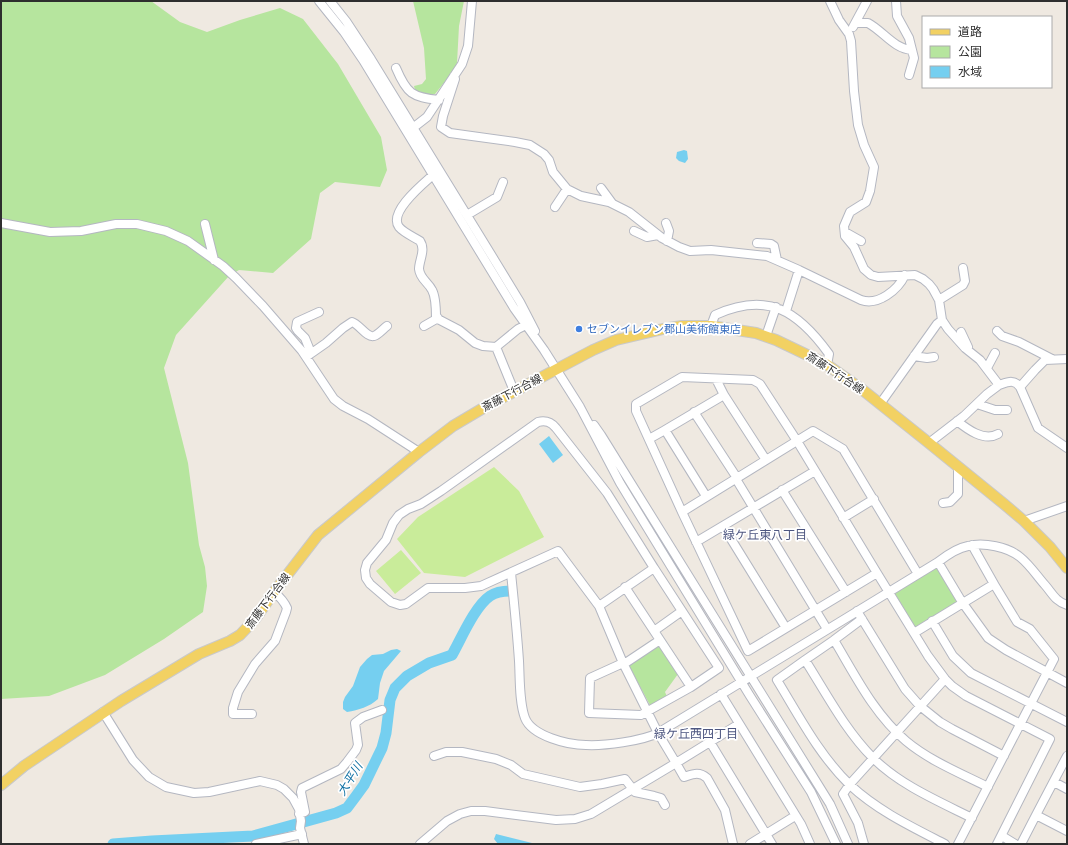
<svg xmlns="http://www.w3.org/2000/svg" width="1068" height="845" font-family="'Roboto Condensed','Noto Sans JP',sans-serif">
<style>
.green{fill:#b6e59e}
.pitch{fill:#c9ec9a}
.water{fill:#75cff0}
.lines{fill:none;stroke-linecap:round;stroke-linejoin:round}
.river{stroke:#75cff0;stroke-width:11}
.minor-casing{stroke:#b4b7c1;stroke-width:10}
.major-casing{stroke:#c9c9c9;stroke-width:12}
.minor{stroke:#fff;stroke-width:8}
.major{stroke:#f2d163;stroke-width:10}
.shop-dot{fill:#3f7fe0;stroke:#fff;stroke-width:1.5}
.labels{text-anchor:middle;dominant-baseline:central;stroke-width:3.5;stroke-linejoin:round;paint-order:stroke}
.shop-label{font-size:11px;fill:#366cbe;stroke:#fff;text-anchor:start}
.street-label{font-size:11px;fill:#2e2e2e;stroke:#fff}
.neighbourhood-label{font-size:12px;fill:#4d5680;stroke:#fff}
.water-label{font-size:12px;font-style:italic;fill:#0d6fa3;stroke:#fff}
</style>
<rect width="100%" height="100%" fill="#efe9e1"/>
<!-- green -->
<path class="green" d="M1 1H151L180 22 207 32 240 20 280 8 303 19 338 64 381 137 387 170 380 187 335 182 320 193 311 239 273 273 239 270 229 276 176 335 164 368 188 463 199 545 205 567 207 586 203 612 164 639 105 675 49 696 1 699Z
M413 1H464L459 26 457 63 455 69 435 94H425L415 90 414 86 422 84 426 79 424 48Z
M937 566 959 601 915 627 894 592Z
M658 644 678 674 665 692 668 699 651 707 628 664Z"/>
<!-- pitch -->
<path class="pitch" d="M494 467 519 491 544 537 465 577 424 573 397 539 418 517Z
M401 550 421 573 395 594 376 571Z"/>
<!-- water -->
<path class="water" d="M684 150 687 151 688 159 685 163 679 161 676 158 677 152Z
M549 436 563 455 553 463 539 444Z
M397 649 401 651 384 671 380 683 378 699C369 707 359 710 347 712L343 709V702L345 697 353 686 360 667 367 659 372 655 383 654 391 650Z
M496 834 536 844H498L494 839Z"/>
<g class="lines">
<!-- river -->
<path class="river" d="M113 844 152 841 253 836 336 813 347 808 356 796 364 785 382 748 386 733 390 700 395 688 407 676 429 663 452 655C461 639 475 606 490 596 496 592 504 591 511 591"/>
<!-- minor casing -->
<g class="minor-casing">
<path id="minor" d="M319 1 344 32 363 60 514 308 544 350 580 407 620 483 750 696 811 792 836 844
M330 1 346 21 371 59 495 261 520 302 535 331
M830 1 839 20 849 34 851 41 854 91 858 125 864 145 874 167 870 191 866 202 850 212 844 226 845 236 854 247 864 269 871 275 878 277 915 275 923 279 929 284 933 289 939 300 942 320 948 329 965 348 980 360 999 385 987 394 964 416 929 443
M896 1 897 16 909 38 914 58 909 75
M856 23H868C883 31 894 49 912 50
M853 27 867 1
M396 68C407 94 412 97 439 100
M454 76 455 79 443 116 441 127 450 133 515 142 530 145 544 154 549 160 553 172 567 189 581 196 609 202 629 212 662 238 679 247 690 251 711 250 767 256 799 270 861 300C878 306 898 290 905 275
M409 131 427 117 462 64 468 46 472 1
M433 175C423 184 388 212 399 227 404 233 414 237 420 241 426 250 419 260 419 269 420 279 428 282 432 290 436 297 436 309 436 318L459 330 475 343 483 346 496 347 514 391
M601 188 612 203
M555 207 567 189
M467 215 497 197 503 182
M1 223 50 232 81 231 116 224H137L166 231 188 241 223 266 236 278 263 306 302 351 334 399 343 406 368 419 419 452
M666 223 669 231 667 241
M205 224 214 260
M634 231 647 237 658 235
M845 232 861 241
M757 243 771 244 774 246 777 260
M939 300 963 285 965 281 963 268
M786 311 799 270
M424 326 438 318
M711 326 715 315C768 291 798 311 829 354L827 365
M997 331 1002 336 1019 342 1052 359
M961 332 968 347
M766 336 776 307
M496 347 518 329 526 325
M311 353 305 338 298 331 296 328 297 322 319 312
M914 356 927 358 934 357
M306 357 326 343 343 328 352 322C359 324 367 338 374 336 378 335 383 329 387 326
M987 368 995 353
M716 379 724 395 766 460
M999 385C1008 382 1014 379 1020 387L1038 428 1067 448
M1020 387 1035 370 1045 360 1067 359
M880 404 937 324 942 320
M977 404 995 410H1007
M694 412 737 478
M957 421C967 429 984 442 998 434
M594 425 601 435 830 804 848 844
M665 430 706 496
M649 439 665 430 724 395
M736 479 827 629
M782 490 846 592
M943 503 950 502 958 494V466
M682 512 813 431 843 449 918 574
M843 518 874 499
M1024 521 1067 506
M723 526 786 628
M696 542 815 471
M972 545 994 584
M938 562C947 555 957 548 968 546 984 542 1008 547 1020 557 1030 565 1037 576 1045 585 1052 593 1056 602 1067 605
M511 573C514 602 517 631 519 661 520 678 519 702 525 718 532 736 568 745 586 745 604 746 642 741 658 733L623 663 599 606 558 551 481 586 465 588H428L406 604 400 605 391 602 370 584 366 578 365 570 367 563 386 540 393 523 399 515 408 509 421 504 441 491 538 422C546 420 551 422 556 428L607 493 654 568
M877 573 797 441 760 384 753 380 682 377 636 404V411L682 512 748 651 877 573 928 656 945 679 952 686 966 696 1050 739 997 844
M625 587 691 687
M599 606 654 568 719 668 691 687 641 715 589 713 590 678 623 663
M857 611 905 689 920 706 940 722 952 729 1004 756
M932 621 953 656 971 673 1067 722
M654 631 682 611
M914 633 994 584 1017 622 1030 629 1054 659 958 844
M834 640 862 619
M805 660 834 640C855 675 874 714 906 741 930 761 960 773 988 787
M624 664 660 640
M721 694 801 824 810 844
M103 712 133 760 149 777 166 787 194 793 209 792 260 781 277 785 284 789 293 798 299 809 301 821 300 828 304 844
M252 714H233V708L238 692 255 664 275 641 286 612 287 608C284 601 280 597 274 592
M710 742 772 844
M434 756 446 752H462L496 759 511 765 523 774 580 787 602 784 625 779 635 792 654 796 661 798 665 805
M1067 756 1036 815 1067 831
M1054 782 1067 789
M299 814 305 812 301 792 302 788 341 769 347 762 356 750 358 745 355 723 363 717 382 710
M1002 836 1015 844
M256 844 302 834
M420 844 447 821 460 814 471 811H485L556 820 575 819 591 814 676 763 658 733 938 562 962 602 988 638 1006 650 1067 683
M733 844 725 810 707 778C699 771 693 774 684 777L676 763 739 724
M750 844 795 816
M864 844 858 823 843 794 850 784 945 679
M945 844C912 827 878 811 850 785 819 755 799 716 777 680L805 660C826 693 845 730 873 758 900 785 938 801 972 818
M1021 844 1036 815"/>
</g>
<!-- major casing -->
<g class="major-casing">
<path id="major" d="M1 785 24 766 121 701 199 654 230 641 240 635 255 619 274 592 318 535 419 452 453 426 485 407 593 350 616 340 663 329 682 326H711L756 333 776 340 826 364 864 391 929 443 1004 504 1024 521 1050 547 1067 568"/>
</g>
<!-- minor -->
<use href="#minor" class="minor"/>
<!-- major -->
<use href="#major" class="major"/>
</g>
<!-- markers -->
<circle class="shop-dot" cx="579" cy="329" r="4"/>
<g class="labels">
<!-- shop labels -->
<g class="shop-label">
<text x="587" y="329">セブンイレブン郡山美術館東店</text>
</g>
<!-- street labels -->
<g class="street-label">
<text transform="translate(835 373) rotate(33)">斎藤下行合線</text>
<text transform="translate(512 393) rotate(-28)">斎藤下行合線</text>
<text transform="translate(268 601) rotate(-53)">斎藤下行合線</text>
</g>
<!-- neighbourhood labels -->
<g class="neighbourhood-label">
<text x="765" y="535">緑ケ丘東八丁目</text>
<text x="696" y="734">緑ケ丘西四丁目</text>
</g>
<!-- water labels -->
<g class="water-label">
<text transform="translate(350 779) rotate(-58)">大平川</text>
</g>
</g>
<!-- border -->
<rect width="1068" height="845" fill="none" stroke="#2e2e2e" stroke-width="4"/>
<!-- legend -->
<rect x="922" y="16" width="130" height="72" fill="#ffffff" stroke="#ababab"/>
<rect x="930" y="29" width="20" height="6" fill="#f2d163" stroke="#ababab"/>
<text x="958" y="36" font-size="12" fill="#2e2e2e">道路</text>
<rect x="930" y="46" width="20" height="12" fill="#b6e59e" stroke="#ababab"/>
<text x="958" y="56" font-size="12" fill="#2e2e2e">公園</text>
<rect x="930" y="66" width="20" height="12" fill="#75cff0" stroke="#ababab"/>
<text x="958" y="76" font-size="12" fill="#2e2e2e">水域</text>
</svg>
